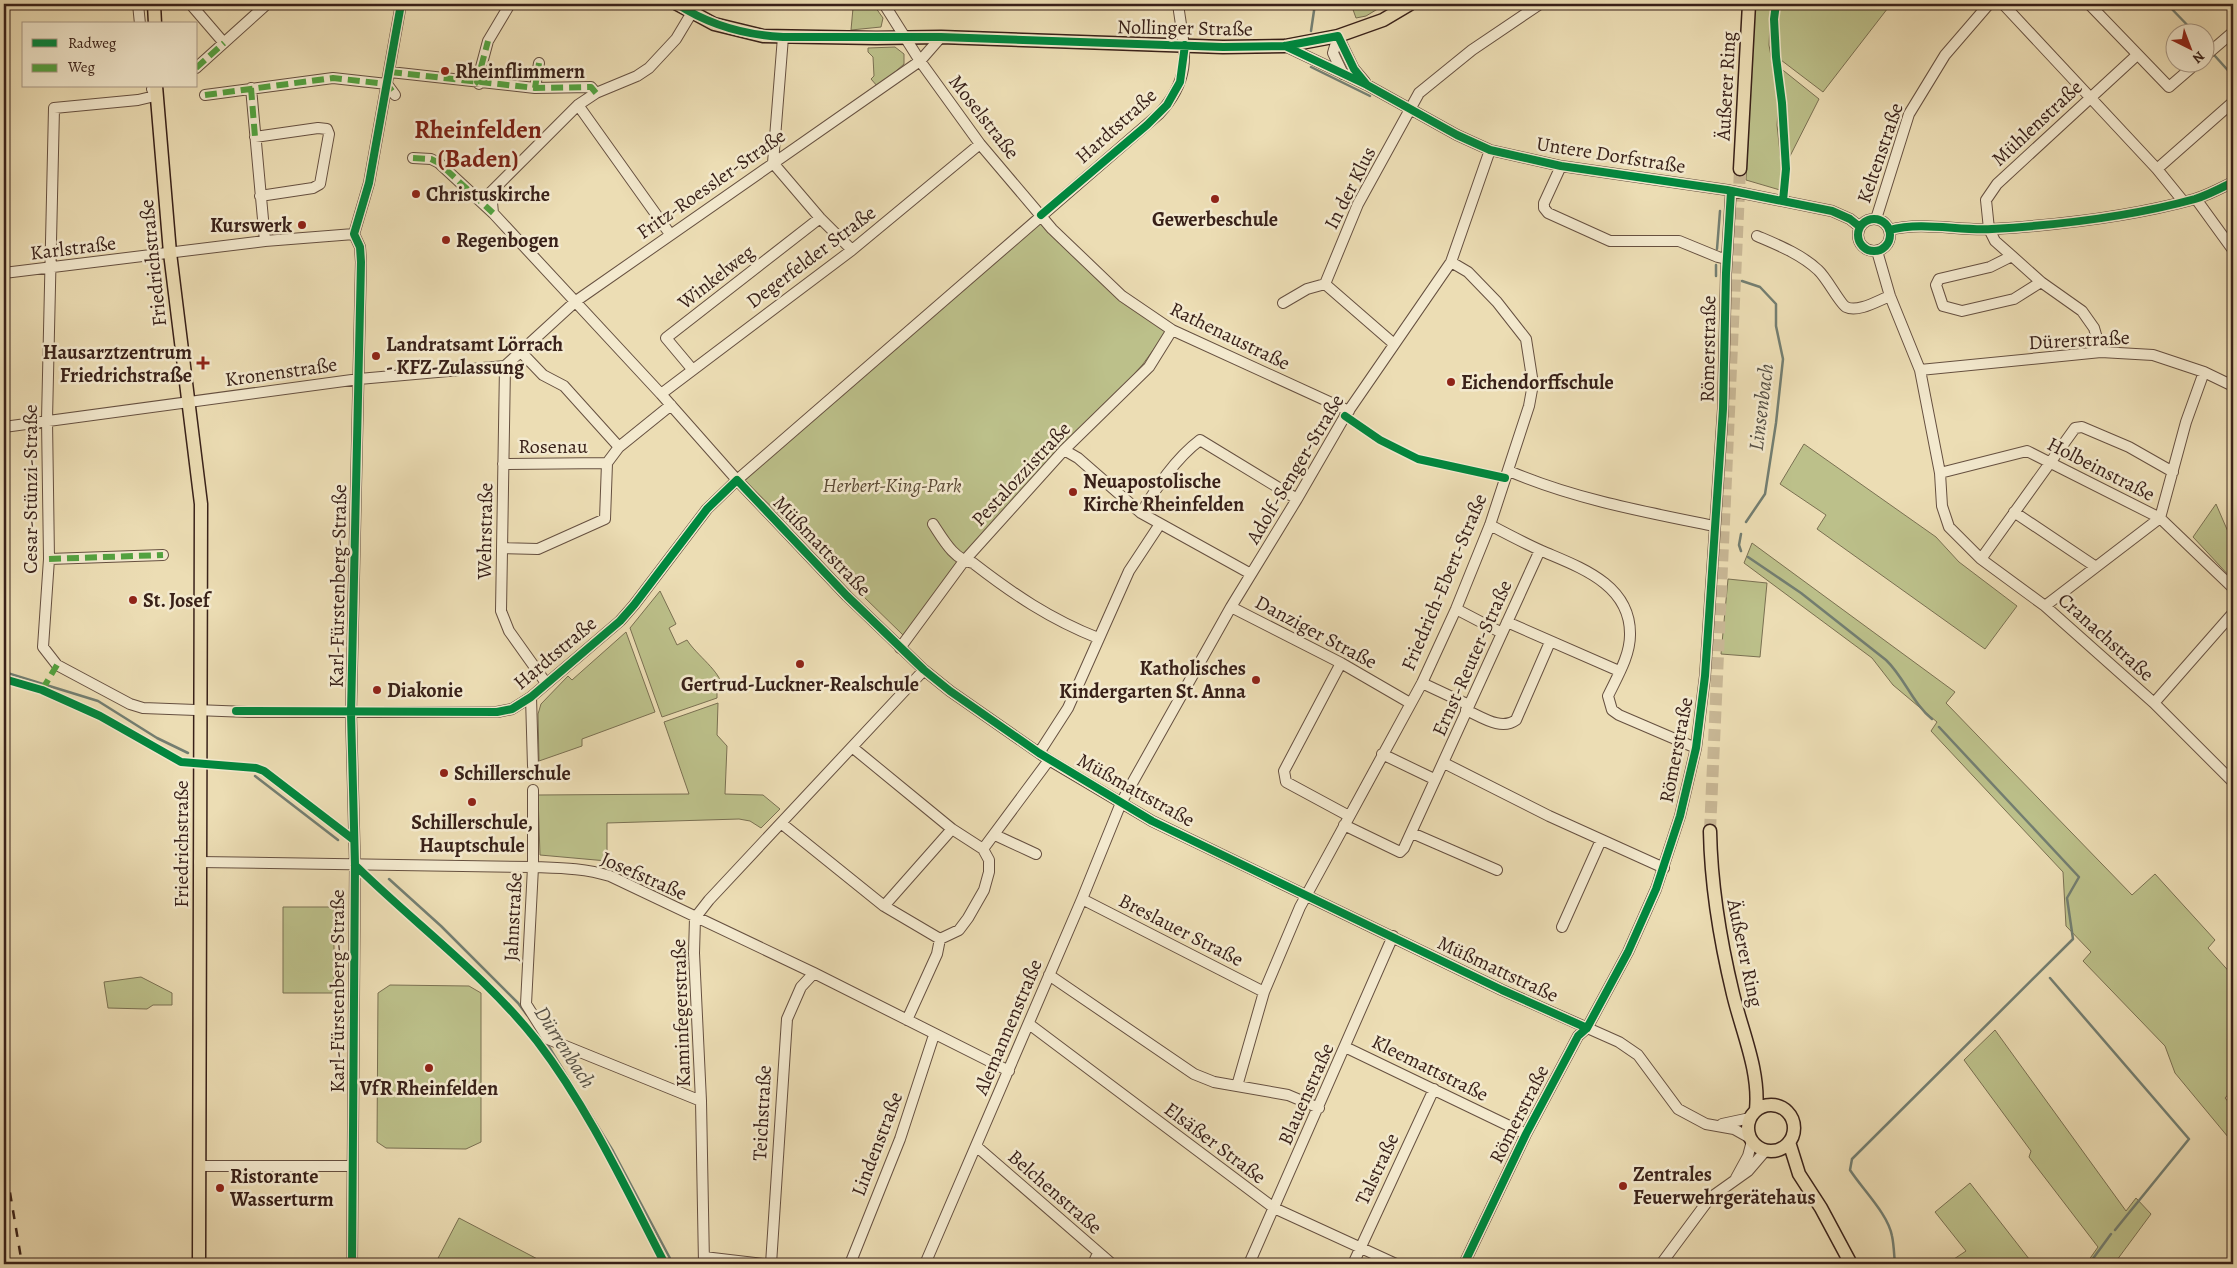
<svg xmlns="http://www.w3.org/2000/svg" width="2237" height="1268" font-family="Alegreya,serif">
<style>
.green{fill:#bcc08a;stroke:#7a7052}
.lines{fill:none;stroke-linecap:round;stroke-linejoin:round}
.stream{stroke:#737e71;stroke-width:2.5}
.major-tunnel{stroke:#c8b795;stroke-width:12;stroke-dasharray:12 6;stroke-linecap:butt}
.minor-casing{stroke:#665040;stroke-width:12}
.major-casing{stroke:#392119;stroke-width:15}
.minor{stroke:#f3e9ce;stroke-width:10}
.major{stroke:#ecddb4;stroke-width:12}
.rail{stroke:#392119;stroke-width:2.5;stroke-dasharray:9 9;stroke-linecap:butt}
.quiet{stroke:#53a240;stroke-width:6;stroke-dasharray:12 6;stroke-linecap:butt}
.cycleway-casing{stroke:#f3e9ce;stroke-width:11}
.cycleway{stroke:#00873e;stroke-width:8}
.poi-dot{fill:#8f2418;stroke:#f3e9ce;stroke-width:2}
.labels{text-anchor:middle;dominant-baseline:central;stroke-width:5;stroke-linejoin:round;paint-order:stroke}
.street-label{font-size:20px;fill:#392119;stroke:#f3e9ce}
.poi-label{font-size:20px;font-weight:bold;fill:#392119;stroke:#f3e9ce;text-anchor:start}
.park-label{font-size:20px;font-style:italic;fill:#5a4935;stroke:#f3e9ce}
.water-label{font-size:21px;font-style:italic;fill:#565045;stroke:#f3e9ce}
.district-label{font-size:25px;font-weight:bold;fill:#7a1f14;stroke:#f3e9ce}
</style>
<rect width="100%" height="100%" fill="#ecddb4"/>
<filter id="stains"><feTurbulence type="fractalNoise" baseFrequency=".004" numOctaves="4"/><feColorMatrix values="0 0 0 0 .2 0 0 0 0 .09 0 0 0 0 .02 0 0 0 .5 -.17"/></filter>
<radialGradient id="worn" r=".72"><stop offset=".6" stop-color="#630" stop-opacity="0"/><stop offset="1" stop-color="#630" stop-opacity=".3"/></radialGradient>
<!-- green -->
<path class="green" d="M858 4H873L883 18 881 27 851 30 853 8Z
M1351 4H1386L1366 16 1356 18Z
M1755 4H1771L1769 45 1779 101 1777 125 1783 180 1780 190 1746 180Z
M1778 4H1891L1823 92 1777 57Z
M895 47 904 54V64L878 87 871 79 874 76 873 57 868 52V48Z
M1779 67 1819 99 1787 162C1783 130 1783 99 1779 67Z
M1040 222 1167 331 1143 364 903 635 744 480Z
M1804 444 1936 537 1959 562 2017 606 1985 649 1817 529 1826 515 1780 484Z
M2216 504 2229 534 2233 537V580L2193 537Z
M1752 543 1955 692 1946 703 2132 895 2155 874 2215 940 2208 948 2233 976V1089L2225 1098 2233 1107V1143L2175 1073 2165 1046 2083 961 2091 952 2066 926 2063 872 1931 731 1937 722 1893 685 1872 658 1744 563Z
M1728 579 1767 583 1760 657 1721 654Z
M660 591 676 624 669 628 677 645 687 640C697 656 721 671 723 689L717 690V698L662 717 630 628Z
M626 632 655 712 582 739V746L539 761 538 714 541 704 568 676 572 680Z
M718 703 717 735 727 746 725 794 763 795 780 809 761 828 750 821 739 819 607 823V861L540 855 538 795 689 794 664 722Z
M283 907H334V993H283Z
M141 977 172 993V1005H153L147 1009 108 1008 104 982Z
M390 985 469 986 481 993V1142L466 1149 386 1148 377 1142 378 993Z
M1995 1030 2126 1211 2136 1198 2151 1214 2114 1264H2086L2098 1247 2029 1157 2031 1151 1964 1060Z
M1970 1183 2033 1264H1954L1951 1261 1966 1251 1935 1212Z
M459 1218 547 1264H435Z"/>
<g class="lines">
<!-- stream -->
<path class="stream" d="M2167 4 2194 32
M1311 31 1315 4
M2204 44 2207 46
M2215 56 2233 76
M1311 67 1370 96
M1717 249 1720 211
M1716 276V265
M1742 281 1760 287 1776 304V326L1783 359 1776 423 1765 494 1746 522
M1741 534 1739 545 1741 551
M1748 557 1801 593 1886 660C1904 677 1913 704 1932 719
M4 672 98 701 157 738 188 753
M255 776 338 840
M389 879 441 926 518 1003 527 1015
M2050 978 2189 1139 2115 1230
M546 1042 613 1151 673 1264
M1895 1264C1894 1255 1894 1245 1892 1236 1888 1214 1863 1190 1850 1170L1852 1159 2073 939 2067 898 2079 877 1939 727
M2089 1264 2111 1234"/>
<!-- major-tunnel -->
<path class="major-tunnel" d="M1710 831 1740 169"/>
<!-- minor casing -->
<g class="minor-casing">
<path id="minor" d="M138 4 140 24
M194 4 193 7 224 43
M884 4 920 61 980 144 1052 229 1122 296 1172 330 1349 411
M2003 4 2157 169 2183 201
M2089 4 2169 87 2198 62
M1338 36 1354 69 1365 82
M1338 36 1333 53 1343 74
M783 37 773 163 820 218 852 250
M1285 46 1367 85 1457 135 1490 150 1561 166 1727 190 1832 211 1850 219 1860 227
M2204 57 2233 32
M196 68 267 4
M390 72 535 88 591 87 596 93
M479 84 477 82 488 41 510 4
M251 88 265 241
M535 88 539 63
M152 89 155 96 138 100 54 108 47 420 49 559 43 647 57 665 130 704 143 708 248 712H497L512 709 531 697 620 621 634 605 707 509 737 480 1159 114C1194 76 1184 49 1178 4
M205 95 333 78 387 84 395 95
M578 105 670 234
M255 137 318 128 327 129 329 134 320 184 313 188 260 196
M413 158 431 159 439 163 493 213 661 394 737 480 847 596 924 670 950 691 1049 760 1152 821 1502 990 1619 1042 1638 1055 1678 1109 1706 1124 1734 1129 1750 1138
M1561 166 1544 203V208L1548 213 1610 241H1679L1718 257 1726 259
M2157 169 2233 102
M2196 199 2233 250
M493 213 491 192 578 105 596 93 637 76 649 68 676 39 697 4
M1858 235a16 16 0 1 1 32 0a16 16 0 1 1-32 0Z
M1876 219 1909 114 1945 55 1989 4
M1889 230C1924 221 1957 231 1992 229 2060 225 2129 217 2195 199 2208 195 2221 188 2233 182
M1757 236C1778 245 1801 254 1818 270 1827 278 1840 304 1846 307 1858 313 1879 300 1890 296
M1877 251 1890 296 1920 370 1940 473 1942 506 1949 527 1981 559 2045 606 2154 703 2233 782
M2012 256 2041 282
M4 273 265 241 354 234
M1283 303 1307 289 1325 284
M1394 344 1325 284 1358 204 1419 93 1472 50 1540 4
M521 352 543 375 564 386 619 447
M2101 352 2094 328 2082 311 2041 282 2014 299 1962 311 1943 306 1936 285 1939 279 1990 267 2012 256 1995 241 1989 229 1986 200 1997 184 2137 55
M505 366 576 301 920 61 941 37
M505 366 501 611 509 631 546 683
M692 369 666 338 820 218
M1920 370 2101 352 2153 355 2204 372 2233 386
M661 394 852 250 980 144
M4 427 359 379 505 366
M1064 450 1078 458 1141 513 1251 574
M503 464 607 463 619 447 671 405
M1509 471C1574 499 1645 512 1714 526
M1940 473 2027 451 2160 518 2233 588
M2014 512 2096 567
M1141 513C1157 487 1175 459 1200 440L1297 499
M933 524C943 539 954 560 973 563 1013 594 1050 619 1098 638
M1490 525C1507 534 1524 543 1542 551 1579 567 1631 584 1630 635 1630 656 1617 677 1608 696L1612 710 1619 715 1696 748
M503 548 538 549 605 519 607 463
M49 559 163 555
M1981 559 2075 428 2082 427 2129 447 2173 472
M2045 606 2160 518 2186 422 2204 372
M1231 607 1341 663 1410 703
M1456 609 1502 633
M1507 622 1619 671
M900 648 964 561 1064 450 1149 367 1172 330
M1341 663 1284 771 1286 782 1349 816
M1422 683 1469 705
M531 697 533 766
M2154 703 2233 613
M1466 710C1482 717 1501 731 1516 720L1550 642
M1039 753 1068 708 1129 571 1160 524
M1382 754 1434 779
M1444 763 1549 816 1664 868
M533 790V867L526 1004 548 1039 701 1101
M781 823 884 906 940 939 959 930 968 918 984 890 989 872V860L983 849 952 829 852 747
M1344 825 1400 852 1404 848 1540 550
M1412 833 1497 870
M995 835 1036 854
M983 849 1049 760
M199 862 533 867C560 868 584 868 610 876L814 973 1009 1071
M1082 899 1264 992
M884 906 952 829
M1562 927 1601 840
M1049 975 1194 1074 1214 1082 1288 1095 1319 1108
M907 1020 937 954 940 939
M1029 1024 1274 1208 1396 1264
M1345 1047 1526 1134
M1237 1086 1264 992 1300 907 1422 683 1456 609 1490 525 1529 406 1533 384 1526 339 1497 302 1468 272 1451 262
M1722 1124 1750 1118
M976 1146 1112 1264
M200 1166H352
M1736 1178 1748 1156 1752 1141
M704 1257 764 1264
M352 1264 355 865 351 713 361 262 360 247 354 234 369 183 401 4
M704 1264 701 1101 694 953 695 918 709 900 924 670
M771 1264 787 1019 801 987 814 973
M850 1264 900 1139 934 1035
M925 1264 1082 899 1121 803 1231 607 1297 499 1345 416 1451 262 1490 150
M1093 1264 1098 1253
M1249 1264 1393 936
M1353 1264 1434 1089
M1464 1264 1526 1134 1578 1036 1587 1028 1628 952 1656 889 1680 816 1696 748 1705 676 1723 409 1726 273 1731 191
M1661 1264 1710 1198 1748 1171 1766 1150"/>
</g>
<!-- major casing -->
<g class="major-casing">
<path id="major" d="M154 4 155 24
M677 4 714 24 763 36 876 38 941 37 1223 47 1285 46 1338 36 1383 20 1410 4
M156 86 170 253 201 504 199 1264
M1740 169 1749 4
M1710 831C1711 886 1720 940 1733 994 1742 1032 1760 1071 1756 1110
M1748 1128a23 23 0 1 1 46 0a23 23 0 1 1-46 0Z
M1789 1142 1799 1174 1821 1208 1851 1264"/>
</g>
<!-- minor -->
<use href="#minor" class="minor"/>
<!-- major -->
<use href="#major" class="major"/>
<!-- rail -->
<path class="rail" d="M4 1157 22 1264"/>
<!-- quiet -->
<path class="quiet" d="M196 68 224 43
M390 72 535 88 591 87 596 93
M479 84 477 82 488 41
M251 88 255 137
M535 88 539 63
M205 95 333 78 387 84 395 95
M413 158 431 159 439 163 493 213
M49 559 163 555
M42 690 57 665"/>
<!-- cycleway casing -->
<g class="cycleway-casing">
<path id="cycleway" d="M677 4C709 25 745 35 783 37H941L1223 47 1285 46 1338 36 1354 69 1367 85
M1776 4 1774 19 1776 57 1782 103 1786 169 1783 201
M1285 46 1367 85 1457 135 1490 150 1561 166 1727 190 1832 211 1850 219 1860 227
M1041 215 1147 125 1167 105 1180 82 1185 45
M1858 235a16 16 0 1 1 32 0a16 16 0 1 1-32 0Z
M1889 230C1924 221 1957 231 1992 229 2060 225 2129 217 2195 199 2208 195 2221 188 2233 182
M1345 416 1380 440 1418 459 1505 478
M4 679 42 690 100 716 181 762 256 768 264 771 354 840
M236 711 497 712 512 709 531 697 620 621 634 605 707 509 737 480 847 596 924 670 950 691 1039 753 1152 821 1502 990 1587 1028
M355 865C415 924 485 975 537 1041 589 1109 626 1189 665 1264
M352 1264 355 865 351 713 361 262 360 247 354 234 369 183 401 4
M1464 1264 1526 1134 1578 1036 1587 1028 1628 952 1656 889 1680 816 1696 748 1705 676 1723 409 1726 273 1731 191"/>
</g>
<!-- cycleway -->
<use href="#cycleway" class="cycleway"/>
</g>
<!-- markers -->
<g class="poi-dot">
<circle cx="445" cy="71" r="5"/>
<circle cx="416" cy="194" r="5"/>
<circle cx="1215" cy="199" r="5"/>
<circle cx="302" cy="225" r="5"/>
<circle cx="446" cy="240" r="5"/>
<circle cx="376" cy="356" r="5"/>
<path d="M200.5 355.5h5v5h5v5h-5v5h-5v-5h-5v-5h5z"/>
<circle cx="1451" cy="382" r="5"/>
<circle cx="1073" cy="492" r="5"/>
<circle cx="133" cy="600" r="5"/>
<circle cx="800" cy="664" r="5"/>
<circle cx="1256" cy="680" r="5"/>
<circle cx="377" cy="690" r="5"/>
<circle cx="444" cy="773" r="5"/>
<circle cx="472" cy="802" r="5"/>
<circle cx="429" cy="1068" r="5"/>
<circle cx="1623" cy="1186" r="5"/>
<circle cx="220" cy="1188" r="5"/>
</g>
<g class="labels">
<!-- street labels -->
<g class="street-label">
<text transform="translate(1185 28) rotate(1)">Nollinger Straße</text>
<text transform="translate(1726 86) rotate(-87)">Äußerer Ring</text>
<text transform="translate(984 117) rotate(52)">Moselstraße</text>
<text transform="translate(2037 123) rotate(-43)">Mühlenstraße</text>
<text transform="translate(1116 126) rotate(-42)">Hardtstraße</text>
<text transform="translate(1880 153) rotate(-71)">Keltenstraße</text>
<text transform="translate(1611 155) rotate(9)">Untere Dorfstraße</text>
<text transform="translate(711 184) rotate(-35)">Fritz-Roessler-Straße</text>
<text transform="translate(1350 188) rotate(-63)">In der Klus</text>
<text transform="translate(73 248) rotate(-7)">Karlstraße</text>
<text transform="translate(811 257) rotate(-37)">Degerfelder Straße</text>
<text transform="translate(153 263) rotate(-96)">Friedrichstraße</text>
<text transform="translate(716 277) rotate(-38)">Winkelweg</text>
<text transform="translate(1230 336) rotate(26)">Rathenaustraße</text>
<text transform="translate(2079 340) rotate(-3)">Dürerstraße</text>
<text transform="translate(1708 349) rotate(-89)">Römerstraße</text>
<text transform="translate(281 372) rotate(-8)">Kronenstraße</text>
<text x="553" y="446">Rosenau</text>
<text transform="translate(1295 469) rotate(-59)">Adolf-Senger-Straße</text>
<text transform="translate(2101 469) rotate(27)">Holbeinstraße</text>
<text transform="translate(1021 474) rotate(-47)">Pestalozzistraße</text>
<text transform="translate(30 489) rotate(-90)">Cesar-Stünzi-Straße</text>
<text transform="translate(485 531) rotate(-89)">Wehrstraße</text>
<text transform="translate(822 546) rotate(46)">Müßmattstraße</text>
<text transform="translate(1444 582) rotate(-67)">Friedrich-Ebert-Straße</text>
<text transform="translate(338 586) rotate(-89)">Karl-Fürstenberg-Straße</text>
<text transform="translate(1316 632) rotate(28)">Danziger Straße</text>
<text transform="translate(2106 637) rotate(42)">Cranachstraße</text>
<text transform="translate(555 653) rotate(-40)">Hardtstraße</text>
<text transform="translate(1472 658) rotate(-66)">Ernst-Reuter-Straße</text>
<text transform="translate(1676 750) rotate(-79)">Römerstraße</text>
<text transform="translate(1136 790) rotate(29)">Müßmattstraße</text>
<text transform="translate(181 844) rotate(-90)">Friedrichstraße</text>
<text transform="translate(644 876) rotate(24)">Josefstraße</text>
<text transform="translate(513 917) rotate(-87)">Jahnstraße</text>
<text transform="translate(1181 930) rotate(27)">Breslauer Straße</text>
<text transform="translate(1745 953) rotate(78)">Äußerer Ring</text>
<text transform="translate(1498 969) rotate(25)">Müßmattstraße</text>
<text transform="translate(337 991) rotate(-90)">Karl-Fürstenberg-Straße</text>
<text transform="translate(681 1013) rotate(-92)">Kaminfegerstraße</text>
<text transform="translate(1008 1027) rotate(-67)">Alemannenstraße</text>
<text transform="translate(1430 1068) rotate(26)">Kleemattstraße</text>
<text transform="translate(1306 1094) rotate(-66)">Blauenstraße</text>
<text transform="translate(762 1113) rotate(-87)">Teichstraße</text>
<text transform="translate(1519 1114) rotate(-63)">Römerstraße</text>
<text transform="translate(1215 1143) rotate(37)">Elsäßer Straße</text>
<text transform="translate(877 1144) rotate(-69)">Lindenstraße</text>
<text transform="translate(1377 1169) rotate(-65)">Talstraße</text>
<text transform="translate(1055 1192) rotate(41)">Belchenstraße</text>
</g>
<!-- poi labels -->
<g class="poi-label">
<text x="455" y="71">Rheinflimmern</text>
<text x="426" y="194">Christuskirche</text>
<text x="1215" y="219" text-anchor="middle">Gewerbeschule</text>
<text x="292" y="225" text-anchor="end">Kurswerk</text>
<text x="456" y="240">Regenbogen</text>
<text x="386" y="344">Landratsamt Lörrach<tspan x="386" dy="23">- KFZ-Zulassung</tspan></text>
<text x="192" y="352" text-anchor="end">Hausarztzentrum<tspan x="192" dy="23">Friedrichstraße</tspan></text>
<text x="1461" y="382">Eichendorffschule</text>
<text x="1083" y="481">Neuapostolische<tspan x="1083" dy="23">Kirche Rheinfelden</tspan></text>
<text x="143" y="600">St. Josef</text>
<text x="1246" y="668" text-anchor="end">Katholisches<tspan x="1246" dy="23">Kindergarten St. Anna</tspan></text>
<text x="800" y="684" text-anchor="middle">Gertrud-Luckner-Realschule</text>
<text x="387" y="690">Diakonie</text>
<text x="454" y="773">Schillerschule</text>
<text x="472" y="822" text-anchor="middle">Schillerschule,<tspan x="472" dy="23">Hauptschule</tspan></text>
<text x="429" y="1088" text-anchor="middle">VfR Rheinfelden</text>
<text x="1633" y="1174">Zentrales<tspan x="1633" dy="23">Feuerwehrgerätehaus</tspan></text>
<text x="230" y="1176">Ristorante<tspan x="230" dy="23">Wasserturm</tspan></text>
</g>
<!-- park labels -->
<g class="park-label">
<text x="892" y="485">Herbert-King-Park</text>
</g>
<!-- water labels -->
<g class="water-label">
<text transform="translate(1761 407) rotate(-83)">Linsenbach</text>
<text transform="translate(565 1047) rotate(57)">Dürrenbach</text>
</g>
<!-- district labels -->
<g class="district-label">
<text x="478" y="130">Rheinfelden<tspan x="478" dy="29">(Baden)</tspan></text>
</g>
</g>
<!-- margin -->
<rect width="2237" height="1268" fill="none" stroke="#ecddb4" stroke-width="20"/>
<rect x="5" y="5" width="2227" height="1258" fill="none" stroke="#392119" stroke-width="2.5"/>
<rect x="10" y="10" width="2217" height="1248" fill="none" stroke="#392119"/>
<!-- legend -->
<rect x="22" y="22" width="175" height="65" fill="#f3e9ce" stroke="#a99986"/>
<rect x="32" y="39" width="25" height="8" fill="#00873e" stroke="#a99986"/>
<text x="68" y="48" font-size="15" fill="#392119">Radweg</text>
<rect x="32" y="64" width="25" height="8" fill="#53a240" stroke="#a99986"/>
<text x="68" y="72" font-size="15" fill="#392119">Weg</text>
<!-- north arrow -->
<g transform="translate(2190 48) rotate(138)"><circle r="24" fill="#f3e9ce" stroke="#a99986"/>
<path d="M0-4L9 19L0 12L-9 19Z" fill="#8f2418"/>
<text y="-8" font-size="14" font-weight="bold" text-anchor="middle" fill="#392119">N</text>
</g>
<rect width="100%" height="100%" filter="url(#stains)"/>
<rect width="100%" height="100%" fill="url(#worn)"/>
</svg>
